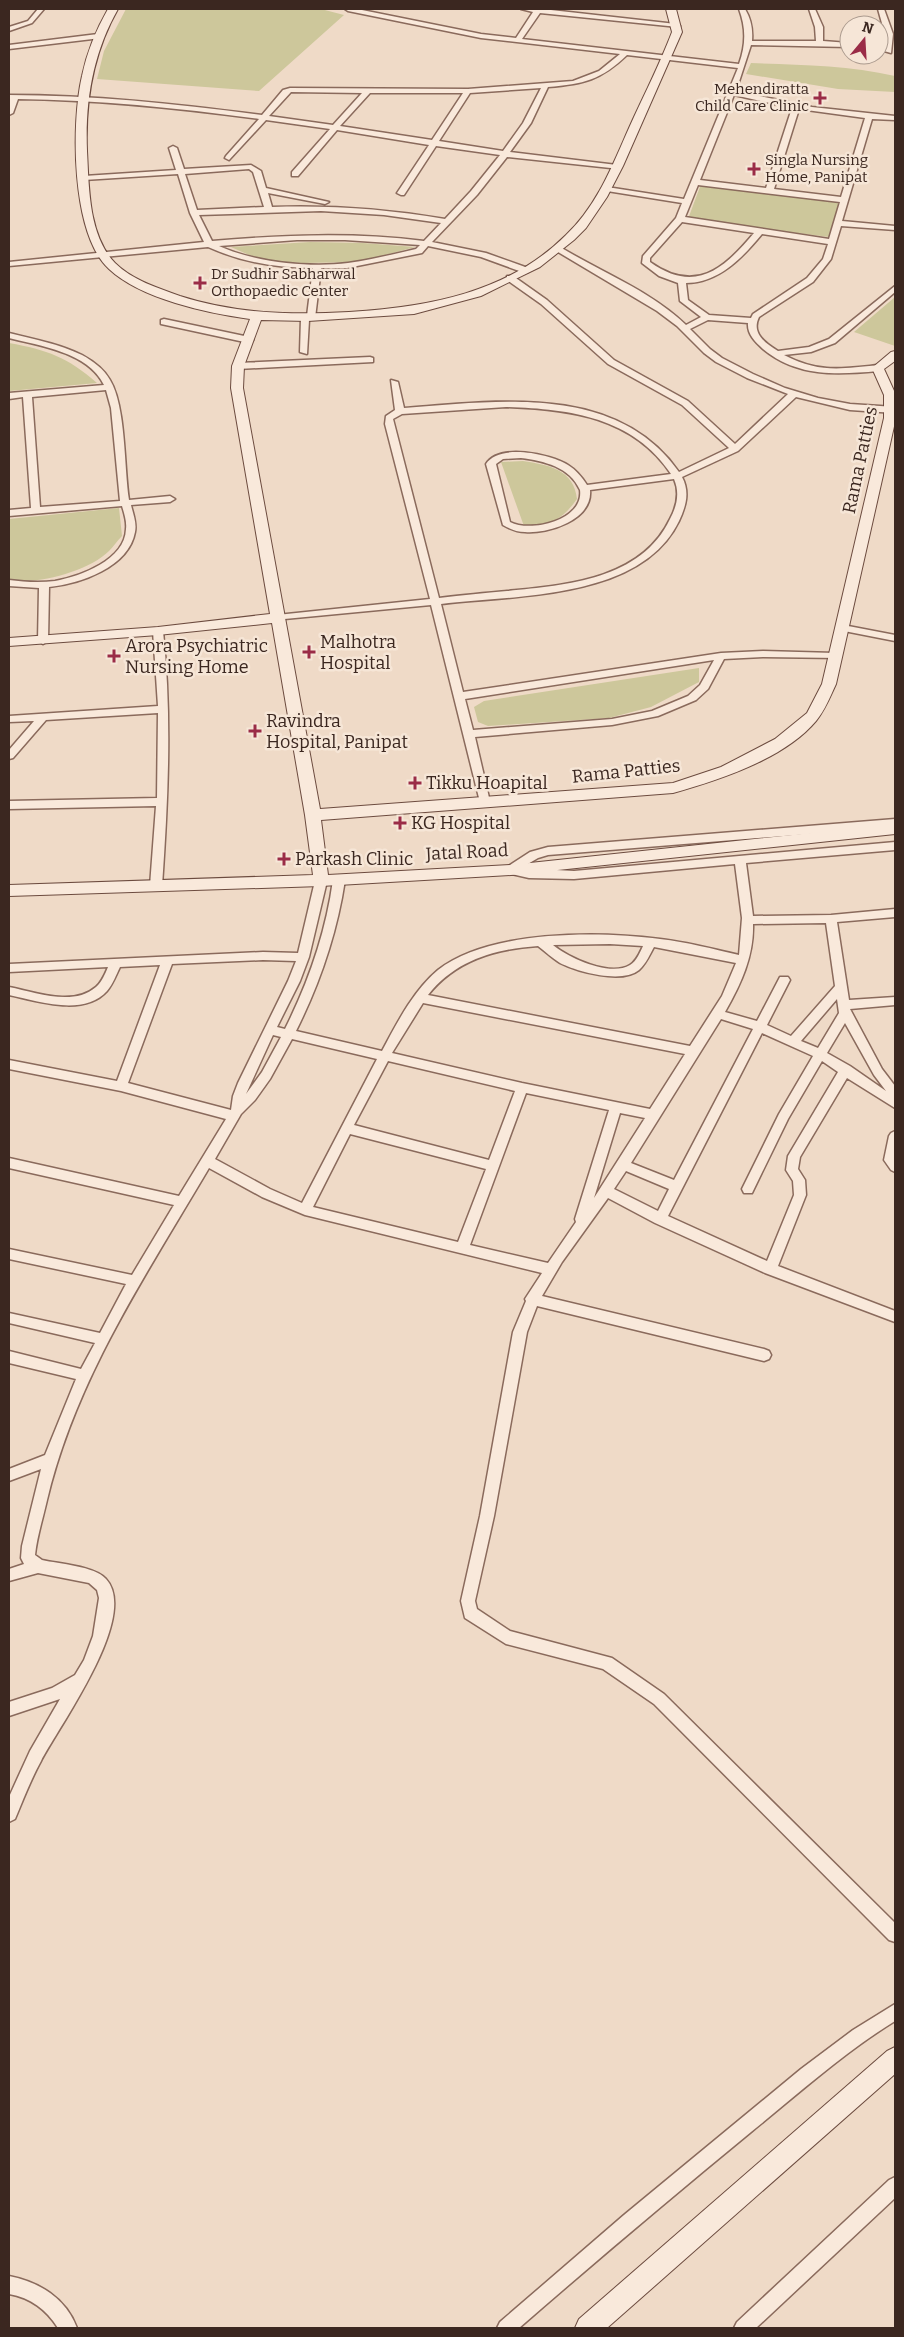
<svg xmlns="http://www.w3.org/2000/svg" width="904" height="2337" font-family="Bitter,serif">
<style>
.green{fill:#cdc79b}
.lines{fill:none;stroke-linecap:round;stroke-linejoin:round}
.street-casing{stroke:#8a6a5c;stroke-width:3}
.secondary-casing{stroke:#6c4b3f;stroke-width:2}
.street{fill:#f9e9db;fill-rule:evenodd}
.secondary{fill:#f9e9db;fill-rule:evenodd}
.poi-dot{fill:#9a2c47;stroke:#f6e6d7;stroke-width:2}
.labels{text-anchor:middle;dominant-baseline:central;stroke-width:5;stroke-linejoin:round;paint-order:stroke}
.far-poi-label{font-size:15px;fill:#3b2720;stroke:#f6e6d7;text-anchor:start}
.street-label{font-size:18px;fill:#3b2720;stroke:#f6e6d7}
.poi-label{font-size:18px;fill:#3b2720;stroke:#f6e6d7;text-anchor:start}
</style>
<rect width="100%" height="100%" fill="#efdac7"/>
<!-- green -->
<path class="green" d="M126 9H321L344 15 259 91 97 79 104 51Z
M751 63C799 65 848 65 895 76V92L838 89 746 74Z
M701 184 839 202 829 237 688 219Z
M310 242 363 243 415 247 359 262 303 263 270 261 249 255 231 247Z
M895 297V346L854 332Z
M9 343C48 350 67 357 97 383L9 391Z
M523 461C548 465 574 469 577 499 562 520 550 525 525 529L501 462Z
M119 508 122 536C117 541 114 546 109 551 89 571 36 586 9 579V519Z
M699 668V682L651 707 609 718 488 726 478 722 474 707 484 701Z"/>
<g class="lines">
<!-- street casing -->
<g class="street-casing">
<path id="street" d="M38 9H44L32 23 9 31V27L28 21Z
M345 9H357L481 34 516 38 533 12 521 9H542L676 24 680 26 678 27 540 13 522 39 739 64C746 44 746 28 739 9H745C751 19 753 29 752 41H816L815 27 809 9H815L823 27V41L849 43V47L751 45 736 91 812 107 895 116V120L872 119 842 221 895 226V230L841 226 831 259 813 282 759 317C751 333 765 343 778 351L809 347 829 339 895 286V292L835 343 811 352 784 355C819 373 840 369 878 365L882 368 878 371C836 375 797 377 763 349 755 342 747 334 748 323L708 320 690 329 710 349 722 358 753 374 785 388 818 398 850 404 895 407V413L850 410 796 397 738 451 682 477C690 492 686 506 679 521 641 600 515 595 441 604L463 692 721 653 763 651 835 653 839 654V658L763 657 724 659 708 689 696 700 658 716 612 725 475 737 490 802 485 806 480 802 431 605 274 620 272 618 277 615 430 599 385 424 386 416 395 410 391 380 398 382 404 408C497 401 617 383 679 472L729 448 682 405 608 364 541 304 507 280V276H513L547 300 614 360 688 401 735 444 788 394 747 378 716 362 704 353 677 326 657 311 553 249 560 247C601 272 651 291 686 325L701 317 680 301 678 283 659 276 642 263 643 256 676 218 682 203 607 191 603 189 607 187 684 199 738 68 627 55C601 80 584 84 548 87L531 123 510 152 617 165 621 167 620 169 507 157 477 195 432 242 486 253 528 268V272H522L481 257 428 246 422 253 347 268H321L315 318 309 320 307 354 300 352 301 318 307 316 313 268C276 268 241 262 208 247L9 266V262L204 242 190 213 178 174 84 180 80 178 84 176 176 170 169 148 173 146 177 148 184 169 251 165 261 171 266 188 329 202 325 204 268 193 272 207C330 205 387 209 445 219L471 191 500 155 436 146 404 195H401L397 193 429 145 337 130 298 176H292V172L330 129 266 120 229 160 225 158 226 156 259 119C178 108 99 100 18 99L13 113 9 115 10 99H9V95C94 95 178 104 262 115L283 90 290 88 468 89 573 81 599 71 620 54 481 38 348 11ZM541 88 523 123 503 151 439 141 470 93ZM291 92 362 93 333 125 269 116ZM370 93H463L432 140 340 126ZM734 95 792 108 766 188 700 180ZM799 109 865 118 841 197 774 189ZM249 169 253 172 264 207 197 210 185 174ZM698 185 840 202 829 239 685 217ZM321 211 384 215 441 223 424 241C353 232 283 235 212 241L199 215ZM682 222 754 233C723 270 695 294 650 262V258ZM762 234 828 244 823 259 807 278 753 314 751 318 709 315 688 300 686 283C719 283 743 257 762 234ZM297 240H345L420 245 416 249C394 254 371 260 348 263 309 268 254 262 219 246ZM506 407C569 409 633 417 671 474L587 485C582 477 576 470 568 465 550 454 499 443 486 464L503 525C510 529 517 532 525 532 548 534 593 520 590 490L674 479C680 493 677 506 670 519 641 580 566 585 507 591 485 593 462 595 439 598L393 419 402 414ZM521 458C544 461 570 467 580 490 584 520 531 533 510 522L496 464 503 459ZM714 660 700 685 688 696 652 711 612 719 473 730 465 699Z
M878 9H884L893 34 891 53 884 51 885 34Z
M98 34 102 36 101 38 9 49V45Z
M164 319 249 337 253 340 249 343 161 324V320Z
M9 333C34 339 59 344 82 355 93 361 104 369 110 380 126 406 124 468 129 500L170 496 175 499 170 502 131 505C133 514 137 523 135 532 129 567 80 584 49 587L48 641 43 644 38 641 39 588 9 586V580C24 582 40 583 55 581 81 576 125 560 126 529 127 521 124 513 122 506L9 516V510L31 508 23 397 9 399V393L104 385C88 352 40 346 9 338ZM106 390 111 408 120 501 40 507 32 397Z
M370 357 373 358V362L238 369 234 366 238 363Z
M843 625 895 635V641L839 630 838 628Z
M158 628 163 631C172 717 168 800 162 886L156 890 150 886 156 806 9 809V801L157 798 158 713 46 720 13 758 9 759V750L34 721 9 722V716L158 706 153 631Z
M895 819V827L548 855 538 858 521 868 574 871 895 842V850L746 863 753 916 831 915 895 909V917L837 922 849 1000 895 997V1005L850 1009 882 1069 895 1086V1108L847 1078 800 1157 798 1169 805 1180 806 1195 778 1266 895 1311V1322L765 1273 655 1223 608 1198 562 1262 542 1296 764 1349 769 1351 771 1355 769 1359 764 1361 537 1306 527 1332 494 1516 475 1601 477 1609 510 1631 612 1658 664 1694 895 1923V1942L889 1940 654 1704 603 1669 506 1644 465 1618 461 1601 480 1516 513 1332 526 1301 525 1299 542 1273 305 1215 262 1197 209 1168C146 1275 76 1378 47 1500 43 1518 37 1536 35 1555L42 1560C59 1564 95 1566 106 1579 140 1616 59 1726 41 1761 31 1779 23 1800 15 1819L9 1822V1797L30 1751 60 1699 9 1716V1702L52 1688 75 1675 84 1660 93 1636 99 1598 97 1590 89 1583 38 1573 9 1581V1569L24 1564 21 1558 22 1546 41 1469 9 1481V1469L45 1455 76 1379 9 1363V1351L81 1369 95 1343 9 1323V1313L100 1333 126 1284 9 1259V1249L132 1275 174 1205 9 1168V1158L179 1196 226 1119 121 1091 9 1069V1060L117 1081 160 965 120 967C116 975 113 984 107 991 84 1017 37 1001 9 995V987C35 992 73 1007 96 987 102 982 105 974 108 967L9 972V964L263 952 298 953 315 881 321 877 327 881 309 957 300 981 277 1027 285 1029C309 981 326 932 333 880L339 876 345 880C337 933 320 983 296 1031L382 1051C397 1023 413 991 438 970 489 930 598 931 660 939 687 942 713 949 739 955L742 918 735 864 574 879 529 878 507 873 505 870 507 867 530 852 548 847ZM826 923 835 986 791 1036 767 1025 790 980 788 977H780L757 1021 725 1012C741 984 754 956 753 924ZM610 944 643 946C640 952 637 961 630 965 610 977 569 958 553 945ZM538 946C546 952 552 958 560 963 578 972 622 984 639 970 646 964 650 954 654 947L736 963 722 996 690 1046 428 995C456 960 495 949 538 946ZM263 960 296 961 288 981 238 1083 233 1096 231 1110 128 1083 172 964ZM837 999 839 1013 818 1048 801 1041ZM423 1003 685 1054 650 1109 522 1083 392 1053ZM721 1019 753 1029 674 1180 631 1163ZM845 1023 874 1075 886 1091 850 1066 827 1053ZM762 1033 813 1056 779 1114 742 1189 744 1193H752L788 1119 822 1061 838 1072 788 1156 786 1170 793 1181 794 1195 767 1261 668 1216ZM273 1035 281 1037 262 1072 246 1094ZM292 1039 377 1059 302 1203 270 1189 215 1159 241 1114 255 1100 270 1079ZM388 1061 515 1091 489 1160 354 1125ZM526 1093 609 1110 575 1219 576 1222 548 1263 470 1245ZM620 1113 645 1118 594 1198ZM350 1134 486 1169 458 1242 313 1207ZM626 1171 669 1189 658 1211 614 1189Z
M895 1131V1172L891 1170 884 1160 889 1136 891 1133Z
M895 2004V2021C843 2053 798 2094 751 2132 673 2196 595 2262 519 2328H497L500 2322 624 2215 801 2069 853 2030Z
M895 2177V2198L756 2328H734L737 2322 889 2180Z
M9 2276C39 2282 66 2298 77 2328H58C46 2309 31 2298 9 2294Z"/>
</g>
<!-- secondary casing -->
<g class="secondary-casing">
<path id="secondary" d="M108 9H118C93 53 85 100 87 151 89 186 88 235 115 263 132 280 158 288 180 296 236 314 291 315 349 312 428 307 508 293 566 235 600 203 615 158 634 117 647 89 661 61 672 32L666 9H676L682 32 623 166 607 197 586 228 574 240 540 267 481 296 414 314 308 321 261 320 244 366 243 388 320 809 673 783 721 767 775 739 807 713 822 684 884 418V395L872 368 891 352 895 351V361L884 369 895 393V422L836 684C830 697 825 710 816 721 784 759 719 780 673 793L321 820 328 875 511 865 895 824V834L511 875 321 886 9 896V885L313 875 305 815 272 623 158 635 9 646V638L158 627 270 614 231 388 232 366 250 319C207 313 141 299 109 269 71 234 71 123 82 76 87 52 96 30 108 9Z
M895 2047V2074L607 2328H575L579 2319 887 2051Z"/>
</g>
<!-- street -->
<use href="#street" class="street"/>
<!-- secondary -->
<use href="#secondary" class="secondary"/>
</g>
<!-- markers -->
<g class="poi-dot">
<path d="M817.5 90.5h5v5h5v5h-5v5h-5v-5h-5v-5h5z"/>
<path d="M751.5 161.5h5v5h5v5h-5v5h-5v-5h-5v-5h5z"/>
<path d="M197.5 275.5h5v5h5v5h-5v5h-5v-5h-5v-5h5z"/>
<path d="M306.5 644.5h5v5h5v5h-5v5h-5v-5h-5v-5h5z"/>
<path d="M111.5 648.5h5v5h5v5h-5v5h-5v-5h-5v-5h5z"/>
<path d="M252.5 723.5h5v5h5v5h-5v5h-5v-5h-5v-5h5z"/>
<path d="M412.5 775.5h5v5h5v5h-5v5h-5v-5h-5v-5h5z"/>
<path d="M397.5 815.5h5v5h5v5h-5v5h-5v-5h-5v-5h5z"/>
<path d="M281.5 851.5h5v5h5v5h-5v5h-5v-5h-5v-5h5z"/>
</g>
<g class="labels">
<!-- far-poi labels -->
<g class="far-poi-label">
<text x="809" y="89" text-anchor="end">Mehendiratta<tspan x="809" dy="17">Child Care Clinic</tspan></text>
<text x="765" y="160">Singla Nursing<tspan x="765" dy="17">Home, Panipat</tspan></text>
<text x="211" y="274">Dr Sudhir Sabharwal<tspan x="211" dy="17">Orthopaedic Center</tspan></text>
</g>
<!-- street labels -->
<g class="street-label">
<text transform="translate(860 460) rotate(-78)">Rama Patties</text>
<text transform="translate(626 771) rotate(-6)">Rama Patties</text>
<text transform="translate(467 852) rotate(-3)">Jatal Road</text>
</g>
<!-- poi labels -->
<g class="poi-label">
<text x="320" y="642">Malhotra<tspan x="320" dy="21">Hospital</tspan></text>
<text x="125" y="646">Arora Psychiatric<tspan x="125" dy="21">Nursing Home</tspan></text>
<text x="266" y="721">Ravindra<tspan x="266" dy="21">Hospital, Panipat</tspan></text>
<text x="426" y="783">Tikku Hoapital</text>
<text x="411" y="823">KG Hospital</text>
<text x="295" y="859">Parkash Clinic</text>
</g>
</g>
<!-- border -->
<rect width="904" height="2337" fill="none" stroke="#3b2720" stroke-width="20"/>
<!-- north arrow -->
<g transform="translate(864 40) rotate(18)"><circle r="24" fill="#f6e6d7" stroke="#ab9a8e"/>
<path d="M0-4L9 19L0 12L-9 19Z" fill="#9a2c47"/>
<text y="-8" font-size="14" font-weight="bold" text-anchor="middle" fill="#3b2720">N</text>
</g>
</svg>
